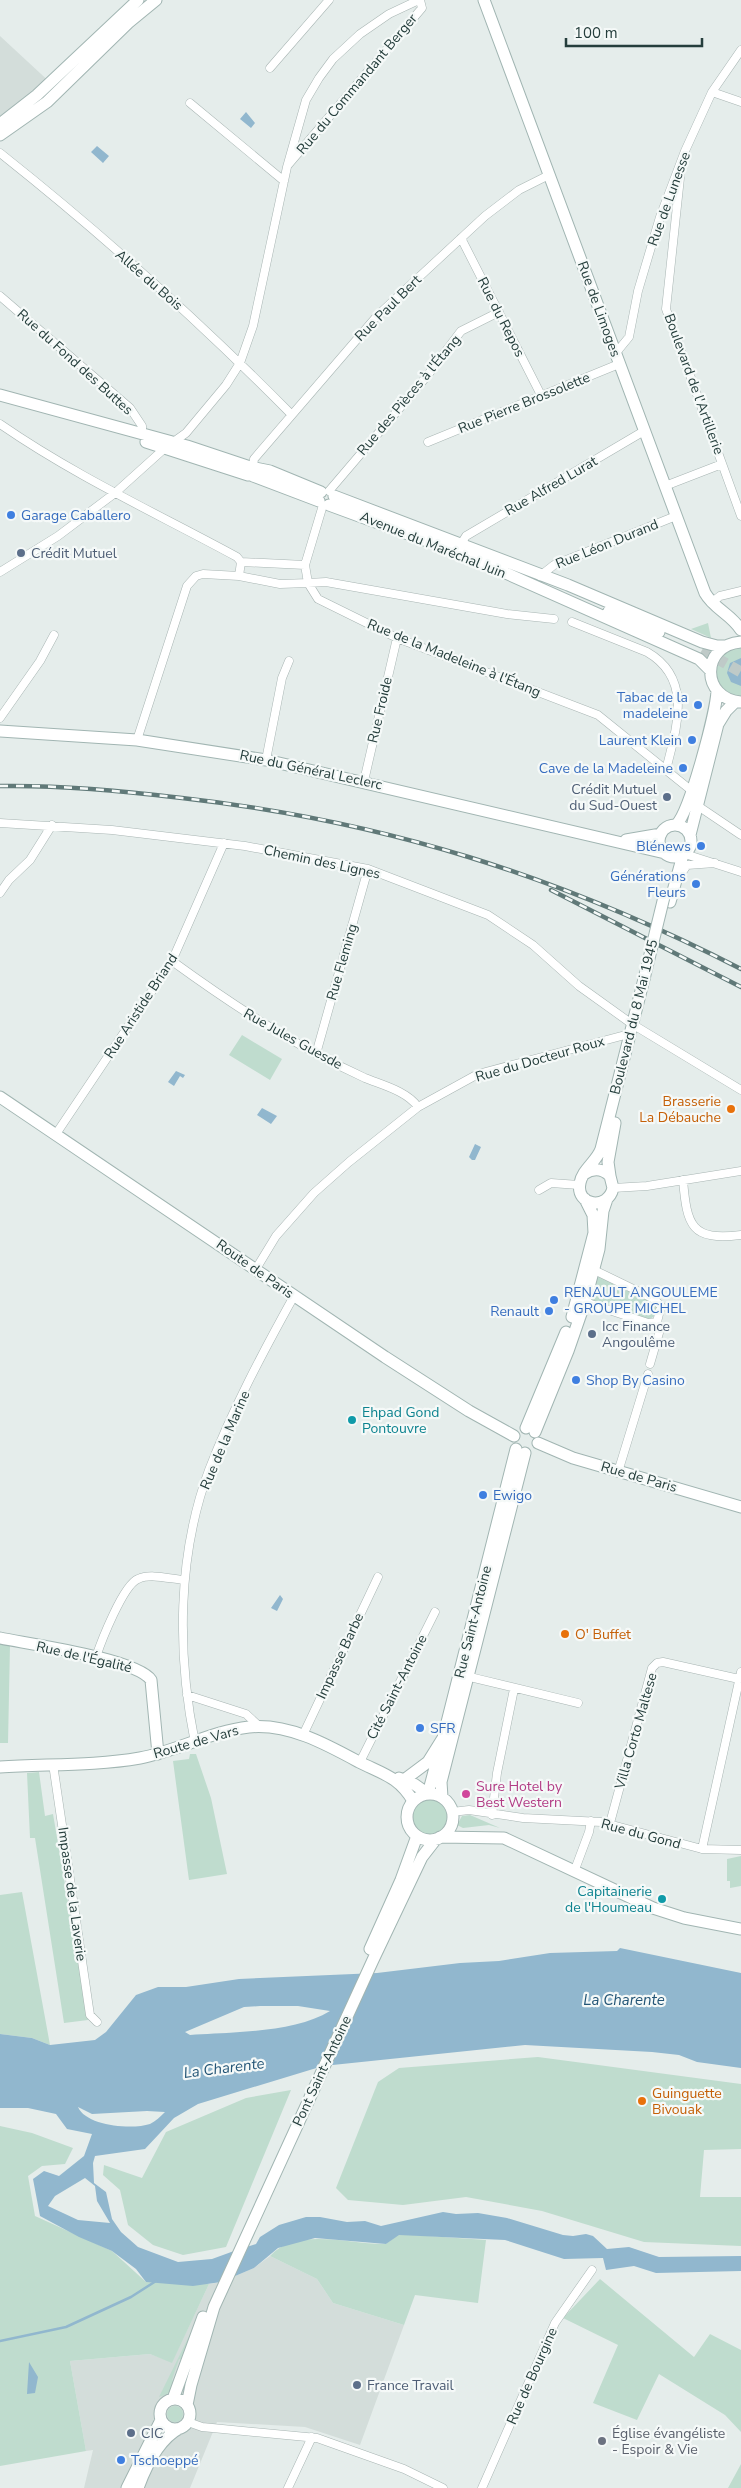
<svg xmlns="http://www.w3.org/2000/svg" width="741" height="2488" font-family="'Nunito Sans',sans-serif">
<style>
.built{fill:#d3ddda}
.green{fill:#bfdcce}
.water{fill:#91b7ce;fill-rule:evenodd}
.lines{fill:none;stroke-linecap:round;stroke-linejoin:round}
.stream{stroke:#91b7ce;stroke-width:2.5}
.secondary-tunnel{stroke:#bfcac8;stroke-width:11;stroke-dasharray:11 5.5;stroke-linecap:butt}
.street-casing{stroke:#a8b5b3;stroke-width:9}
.secondary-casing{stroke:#a1b5b2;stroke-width:13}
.street{stroke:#fff;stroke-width:8}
.secondary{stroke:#fff;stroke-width:11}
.rail-casing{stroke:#607978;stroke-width:4.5}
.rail{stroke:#f5f9f8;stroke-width:2.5;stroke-dasharray:8;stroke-linecap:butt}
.secondary-bridge-casing{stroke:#a1b5b2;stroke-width:13;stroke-linecap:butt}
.secondary-bridge{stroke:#fff;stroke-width:11}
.shop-dot{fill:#3f7fe0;stroke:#f5f9f8;stroke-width:2}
.service-dot{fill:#5c6f8a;stroke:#f5f9f8;stroke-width:2}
.food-dot{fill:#e8710a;stroke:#f5f9f8;stroke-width:2}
.culture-dot{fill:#0f9aa8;stroke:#f5f9f8;stroke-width:2}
.hotel-dot{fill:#d1479c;stroke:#f5f9f8;stroke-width:2}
.worship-dot{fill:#6b7280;stroke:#f5f9f8;stroke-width:2}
.labels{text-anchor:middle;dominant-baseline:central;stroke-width:4.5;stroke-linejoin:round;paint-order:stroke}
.street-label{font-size:14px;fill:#253e3c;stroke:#f5f9f8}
.shop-label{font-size:14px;fill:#366cbe;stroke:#f5f9f8;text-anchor:start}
.service-label{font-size:14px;fill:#4e5e75;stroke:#f5f9f8;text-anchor:start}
.food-label{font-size:14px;fill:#c56008;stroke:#f5f9f8;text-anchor:start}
.culture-label{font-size:14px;fill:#0d838f;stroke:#f5f9f8;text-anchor:start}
.hotel-label{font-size:14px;fill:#b23c85;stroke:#f5f9f8;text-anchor:start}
.worship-label{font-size:14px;fill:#5b616d;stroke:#f5f9f8;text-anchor:start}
.water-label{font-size:15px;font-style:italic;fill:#235576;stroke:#f5f9f8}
</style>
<rect width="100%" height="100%" fill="#e5edeb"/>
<!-- built -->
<path class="built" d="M0 36 54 86 0 128Z
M270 2256 317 2279 333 2303 404 2325 360 2445 305 2427 217 2422 190 2488H84L93 2450 86 2451 70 2361 150 2354 172 2362 209 2284 221 2282 254 2268Z"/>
<!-- green -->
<path class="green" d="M708 623 711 638 691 629Z
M741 647V697C727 694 720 688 716 674 718 658 725 650 741 647Z
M242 1035 282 1059 270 1080 229 1055Z
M596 1275 654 1303 657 1307 656 1315 650 1319H645L590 1300Z
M0 1643 10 1645 8 1743H0Z
M190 1754H196L211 1798 227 1874 189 1880 173 1761 189 1759Z
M39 1772 45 1816 53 1814 88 2020 64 2023 35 1838H30L27 1773Z
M411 1817a18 18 0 1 1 36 0a18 18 0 1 1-36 0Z
M470 1815 500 1828 489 1825 463 1828 457 1825 462 1816Z
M741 1856V1886L730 1888V1881H727V1859Z
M22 1892 50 2045 32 2038 0 2034V1895Z
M538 2057 741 2084V2149L704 2150 700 2197H741V2246L644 2242 542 2211 466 2197 403 2205 348 2200 336 2188 378 2082 399 2068Z
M291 2090 226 2247 183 2255 153 2245 128 2225 120 2190 103 2175 104 2165 142 2178 166 2132 246 2098Z
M0 2126 32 2133 73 2148 65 2164 42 2166 28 2176 35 2216 112 2251 146 2282 209 2284 172 2363 150 2354 70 2361 86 2451 0 2466Z
M399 2234 486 2240 478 2303 415 2295 404 2325 333 2303 317 2279 270 2256C297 2226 351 2245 386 2244Z
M600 2279 694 2357 710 2334 741 2350V2432L725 2415 659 2374 637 2420 593 2403 618 2345 563 2318Z
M195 2324 183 2360 179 2359 172 2380 176 2382 172 2392 159 2397Z
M167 2414a8 8 0 1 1 16 0a8 8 0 1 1-16 0Z
M741 2464V2488H728Z"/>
<!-- water -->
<path class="water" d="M246 112 255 123 251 128 240 119Z
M97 146 109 156 103 163 91 152Z
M741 658V686L731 682 727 673 730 663Z
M176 1071 185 1075 183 1078 180 1076 174 1086 168 1082Z
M262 1108 277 1116 271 1124 257 1115Z
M475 1144 481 1147 475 1160H472L469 1157Z
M280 1595 283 1599 277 1611 271 1608Z
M620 1948 741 1973V2068L697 2062 679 2055 652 2052 525 2045 323 2066 198 2104 174 2118 145 2149 95 2156 93 2163 94 2183 106 2192 112 2219 121 2232 138 2247 178 2262 212 2259 234 2251 256 2244 260 2237 279 2225 306 2217H320L347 2222 365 2221 381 2226 443 2212 456 2214 478 2213 507 2218 563 2235 573 2236 586 2234 593 2236 607 2249 629 2247 659 2257 741 2256V2271L656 2273 634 2266 606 2270 603 2258 564 2259 505 2240 399 2235 386 2244 315 2238 278 2248 254 2268 221 2282 193 2286 146 2282 136 2269 112 2251 79 2237 40 2216 33 2179 44 2171 59 2176 84 2156 92 2134 67 2129 56 2114 28 2108H0V2034L32 2038 50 2045 95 2040 106 2032 136 1995 158 1987H186L239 1979 377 1973 460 1963 499 1961 550 1953 617 1951ZM260 2006H298L330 2011C295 2033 230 2032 190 2035L185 2032 244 2007ZM78 2107 92 2114 147 2111 165 2112C160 2117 156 2121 150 2124 132 2130 86 2126 78 2107ZM85 2178 95 2186 97 2201 110 2223 78 2220 48 2206 55 2196Z
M29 2362 38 2377 35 2393 27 2394Z"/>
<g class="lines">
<!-- stream -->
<path class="stream" d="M0 2341 66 2327 131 2297 156 2281"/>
<!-- secondary-tunnel -->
<path class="secondary-tunnel" d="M702 650 741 672"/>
<!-- street casing -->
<g class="street-casing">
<path id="street" d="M270 68 329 0
M712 92 741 102
M190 103 284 181
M0 153C102 234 199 321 291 414
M682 159 666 309 741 516
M288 165 422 8 420 0
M461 238 542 397
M0 296 130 408 142 426V434
M615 354 629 337 638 291 660 217 685 151 712 92 741 50
M0 424C75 476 158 514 237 557L241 562 239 576
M428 442 619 364
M253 466 254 459 377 316 485 216 519 190 549 175
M665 486 722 464
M329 491 427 376 461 331 499 312
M323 505 305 565 308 583 326 582 507 614 554 619
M461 544 466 536 644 431
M241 562 305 565
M0 572 58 536 115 493 165 448 186 433 226 385 240 363 253 326 287 167 306 100 319 78 333 59 360 34 389 14 419 0
M540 576 554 565 676 516
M711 603 720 596 741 591
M572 622 647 652C694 679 676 729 666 770
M0 718 40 661 54 635
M137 740 187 586 196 576 203 574 239 576 280 584 308 583 318 599 397 638 598 715 692 791
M266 760 282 678 289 661
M364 781 397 638
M698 806 741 835
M0 823 112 830 245 846 368 869 488 915 533 945 579 986 632 1024
M685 854 741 872
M681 874 687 865 715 863
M0 893 9 880 30 860 52 825
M172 961C234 1006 295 1046 365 1078 382 1085 407 1091 418 1107
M637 1027 741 1090
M316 1054 368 869
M56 1134 172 961 224 843
M683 1180C687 1226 691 1241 741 1235
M613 1188 647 1186 741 1171
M539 1190 551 1183 579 1185
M256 1269 276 1236 314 1193 349 1162 418 1107 478 1074 629 1034
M585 1302 648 1323 657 1322 661 1306 654 1299 594 1270
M650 1364 659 1333 657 1322
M618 1472 648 1374
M96 1657C101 1642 123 1585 138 1579 151 1573 170 1579 184 1580
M470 1677 578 1703
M187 1695 246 1714 260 1727
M303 1735 378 1577
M195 1743C177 1654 177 1556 209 1470 232 1410 263 1352 294 1296
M360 1762 435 1612
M53 1764 90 2015 97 2022
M452 1812 469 1810 523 1818 601 1822 702 1849 741 1850
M492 1815 497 1773 514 1689
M610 1823 652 1668 657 1663 663 1662 739 1679
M702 1849 741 1672
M574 1872 589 1832 591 1821
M188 2422 202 2427 317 2438 404 2469 443 2488
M288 2488 312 2437
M482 2488 555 2323 592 2270"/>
</g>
<!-- secondary casing -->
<g class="secondary-casing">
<path id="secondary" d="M484 0 705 593C714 609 731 614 741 630
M0 124 37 95 138 0
M0 135 47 102 128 23 156 0
M0 395 187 446 250 467
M146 442 248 475
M255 468 270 471 321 492
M253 476 319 501
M334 496 568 585 702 642 717 646H726
M329 505 465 555 699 659 710 670
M609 611 659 632
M741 642C700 645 701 699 741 702
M0 731 137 740 266 760 665 853
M676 825C690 812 716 712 717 691
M659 841a16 16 0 1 1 32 0a16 16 0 1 1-32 0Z
M690 835 718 724 726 711 735 702
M626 840 661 834
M670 902 683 855
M0 1097 385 1357 469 1411 514 1436
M584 1174C593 1168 602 1168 610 1176L613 1188C608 1211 575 1206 580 1183 582 1170 597 1161 601 1149L644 979
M610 1176 608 1162 615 1123
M572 1317 594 1233 593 1215 585 1199
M526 1428 566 1332
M535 1432 568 1351 585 1302 599 1249 603 1211 607 1199
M538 1443 573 1458 741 1507
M0 1638C29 1644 137 1659 151 1680L158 1754
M0 1767C46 1764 94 1766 140 1758 177 1751 212 1731 249 1727 288 1723 326 1744 359 1762 383 1774 399 1777 413 1801
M399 1778 414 1784 428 1794
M404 1780 428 1762 443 1738 516 1449
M428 1794 440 1749
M407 1817a23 23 0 1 1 46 0a23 23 0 1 1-46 0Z
M442 1797 441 1782 525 1453
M440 1837 504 1838 653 1908 684 1918 741 1929
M370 1949 401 1880 417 1836
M173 2399 203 2317
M160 2414a15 15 0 1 1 30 0a15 15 0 1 1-30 0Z
M187 2405 191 2385 214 2307 373 1960 422 1857 436 1839
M127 2488 161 2420
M138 2488C146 2466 159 2439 180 2428"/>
</g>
<!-- street -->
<use href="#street" class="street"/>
<!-- secondary -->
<use href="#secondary" class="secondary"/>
<!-- rail casing -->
<g class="rail-casing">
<path id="rail" d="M0 786C61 785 121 791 182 798 385 821 559 876 741 969
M551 890 741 987"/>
</g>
<!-- rail -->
<use href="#rail" class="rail"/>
<!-- secondary-bridge casing -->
<g class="secondary-bridge-casing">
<path id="secondary-bridge" d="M644 979 664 897"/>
</g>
<!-- secondary-bridge -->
<use href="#secondary-bridge" class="secondary-bridge"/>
</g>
<!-- markers -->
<g class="shop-dot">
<circle cx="11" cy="515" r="5"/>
<circle cx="698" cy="705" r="5"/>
<circle cx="692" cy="740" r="5"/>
<circle cx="683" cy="768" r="5"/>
<circle cx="701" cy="846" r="5"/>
<circle cx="696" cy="884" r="5"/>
<circle cx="554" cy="1300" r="5"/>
<circle cx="549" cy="1311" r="5"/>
<circle cx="576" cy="1380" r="5"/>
<circle cx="483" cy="1495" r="5"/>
<circle cx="420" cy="1728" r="5"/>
<circle cx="121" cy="2460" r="5"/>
</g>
<g class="service-dot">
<circle cx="21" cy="553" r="5"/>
<circle cx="667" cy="797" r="5"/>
<circle cx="592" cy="1334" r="5"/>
<circle cx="357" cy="2385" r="5"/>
<circle cx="131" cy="2433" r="5"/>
</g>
<g class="food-dot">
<circle cx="731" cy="1109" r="5"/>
<circle cx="565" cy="1634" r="5"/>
<circle cx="642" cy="2101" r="5"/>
</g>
<g class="culture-dot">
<circle cx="352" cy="1420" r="5"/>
<circle cx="662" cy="1899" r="5"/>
</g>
<circle class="hotel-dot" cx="466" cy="1794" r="5"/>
<circle class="worship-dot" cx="602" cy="2441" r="5"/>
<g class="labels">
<!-- street labels -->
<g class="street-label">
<text transform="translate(357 84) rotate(-50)">Rue du Commandant Berger</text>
<text transform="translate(669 199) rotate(-70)">Rue de Lunesse</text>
<text transform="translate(149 280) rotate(41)">Allée du Bois</text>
<text transform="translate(388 308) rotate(-45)">Rue Paul Bert</text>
<text transform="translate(599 309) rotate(70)">Rue de Limoges</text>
<text transform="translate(501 317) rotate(63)">Rue du Repos</text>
<text transform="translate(75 362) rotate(42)">Rue du Fond des Buttes</text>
<text transform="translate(694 384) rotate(70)">Boulevard de l'Artillerie</text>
<text transform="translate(409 395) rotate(-50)">Rue des Pièces à l'Étang</text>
<text transform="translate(524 403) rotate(-22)">Rue Pierre Brossolette</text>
<text transform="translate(551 486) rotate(-30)">Rue Alfred Lurat</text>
<text transform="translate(607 544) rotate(-22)">Rue Léon Durand</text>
<text transform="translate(433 545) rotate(22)">Avenue du Maréchal Juin</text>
<text transform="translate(454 658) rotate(22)">Rue de la Madeleine à l'Étang</text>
<text transform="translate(380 710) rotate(-77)">Rue Froide</text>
<text transform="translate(311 770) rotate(12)">Rue du Général Leclerc</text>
<text transform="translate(322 862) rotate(12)">Chemin des Lignes</text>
<text transform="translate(342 962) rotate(-74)">Rue Fleming</text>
<text transform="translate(141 1006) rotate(-57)">Rue Aristide Briand</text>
<text transform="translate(634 1017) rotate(-76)">Boulevard du 8 Mai 1945</text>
<text transform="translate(293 1039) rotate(29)">Rue Jules Guesde</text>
<text transform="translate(540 1059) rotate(-16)">Rue du Docteur Roux</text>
<text transform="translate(255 1269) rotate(35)">Route de Paris</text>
<text transform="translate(225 1440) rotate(-67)">Rue de la Marine</text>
<text transform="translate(639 1477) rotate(16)">Rue de Paris</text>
<text transform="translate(473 1622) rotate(-76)">Rue Saint-Antoine</text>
<text transform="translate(340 1656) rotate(-65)">Impasse Barbe</text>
<text transform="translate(84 1657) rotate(13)">Rue de l'Égalité</text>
<text transform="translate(397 1687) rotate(-63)">Cité Saint-Antoine</text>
<text transform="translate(636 1731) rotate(-74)">Villa Corto Maltese</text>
<text transform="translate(196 1742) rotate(-16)">Route de Vars</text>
<text transform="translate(641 1834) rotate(15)">Rue du Gond</text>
<text transform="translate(72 1894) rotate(82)">Impasse de la Laverie</text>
<text transform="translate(322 2071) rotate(-65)">Pont Saint-Antoine</text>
<text transform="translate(532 2376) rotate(-66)">Rue de Bourgine</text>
</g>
<!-- shop labels -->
<g class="shop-label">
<text x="21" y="515">Garage Caballero</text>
<text x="688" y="697" text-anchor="end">Tabac de la<tspan x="688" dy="16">madeleine</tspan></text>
<text x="682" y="740" text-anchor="end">Laurent Klein</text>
<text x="673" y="768" text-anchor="end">Cave de la Madeleine</text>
<text x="691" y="846" text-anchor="end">Blénews</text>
<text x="686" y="876" text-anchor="end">Générations<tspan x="686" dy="16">Fleurs</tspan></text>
<text x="564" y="1292">RENAULT ANGOULEME<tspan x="564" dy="16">- GROUPE MICHEL</tspan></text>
<text x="539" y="1311" text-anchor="end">Renault</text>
<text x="586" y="1380">Shop By Casino</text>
<text x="493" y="1495">Ewigo</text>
<text x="430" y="1728">SFR</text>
<text x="131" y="2460">Tschoeppé</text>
</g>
<!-- service labels -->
<g class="service-label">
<text x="31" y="553">Crédit Mutuel</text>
<text x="657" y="789" text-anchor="end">Crédit Mutuel<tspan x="657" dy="16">du Sud-Ouest</tspan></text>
<text x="602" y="1326">Icc Finance<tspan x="602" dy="16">Angoulême</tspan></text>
<text x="367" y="2385">France Travail</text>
<text x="141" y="2433">CIC</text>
</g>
<!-- food labels -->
<g class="food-label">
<text x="721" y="1101" text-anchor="end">Brasserie<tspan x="721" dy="16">La Débauche</tspan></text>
<text x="575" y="1634">O' Buffet</text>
<text x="652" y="2093">Guinguette<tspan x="652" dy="16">Bivouak</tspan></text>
</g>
<!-- culture labels -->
<g class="culture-label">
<text x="362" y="1412">Ehpad Gond<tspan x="362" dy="16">Pontouvre</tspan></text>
<text x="652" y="1891" text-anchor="end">Capitainerie<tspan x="652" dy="16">de l'Houmeau</tspan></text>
</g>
<!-- hotel labels -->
<g class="hotel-label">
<text x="476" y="1786">Sure Hotel by<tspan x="476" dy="16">Best Western</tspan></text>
</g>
<!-- worship labels -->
<g class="worship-label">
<text x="612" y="2433">Église évangéliste<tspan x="612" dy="16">- Espoir &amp; Vie</tspan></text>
</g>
<!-- water labels -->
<g class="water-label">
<text x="624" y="2000">La Charente</text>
<text transform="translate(224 2068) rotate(-7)">La Charente</text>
</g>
</g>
<!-- scale -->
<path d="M566 38v8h136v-8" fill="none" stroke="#253e3c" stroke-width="2.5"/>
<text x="574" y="38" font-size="15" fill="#253e3c" stroke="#f5f9f8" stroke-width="4" paint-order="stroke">100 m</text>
</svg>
